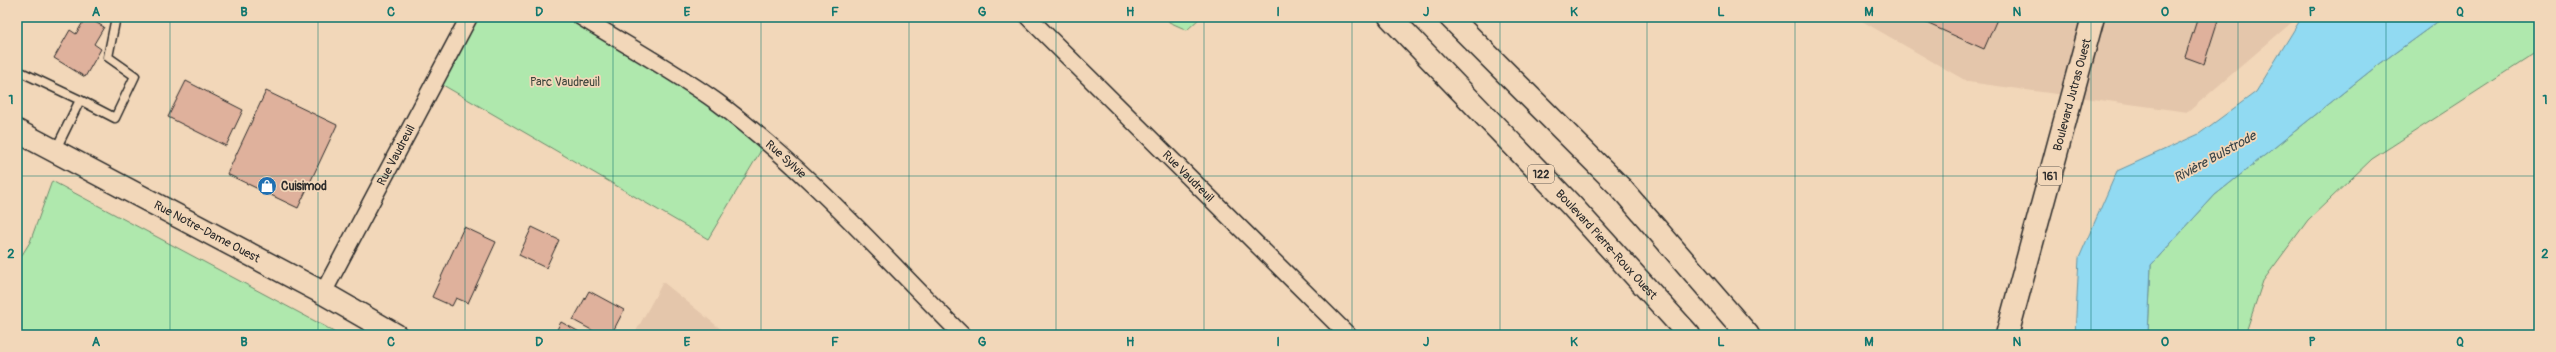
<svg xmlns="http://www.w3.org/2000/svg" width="2556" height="352" font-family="Pangolin,sans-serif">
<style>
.built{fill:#e4c6ab}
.green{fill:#afe8ad;stroke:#6d8a6c}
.water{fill:#91daf2;stroke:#6894a2}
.building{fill:#dfb19c;stroke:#2b2b2b}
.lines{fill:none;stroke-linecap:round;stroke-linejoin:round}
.lane-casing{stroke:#2b2b2b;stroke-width:11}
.street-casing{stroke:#2b2b2b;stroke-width:19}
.secondary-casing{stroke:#2b2b2b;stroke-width:25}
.primary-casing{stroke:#2b2b2b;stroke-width:25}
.lane{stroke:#f2d7b9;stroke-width:8}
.street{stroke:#f2d7b9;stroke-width:16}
.secondary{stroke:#f2d7b9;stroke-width:22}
.primary{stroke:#f2d7b9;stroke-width:22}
.grid{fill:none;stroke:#0f766e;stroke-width:1;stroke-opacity:0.55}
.labels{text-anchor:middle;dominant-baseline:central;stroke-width:3.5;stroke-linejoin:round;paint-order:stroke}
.shield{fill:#f2d7b9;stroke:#675f56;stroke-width:1}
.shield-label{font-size:11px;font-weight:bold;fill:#2b2b2b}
.park-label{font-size:12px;fill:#3f473e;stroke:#f2d7b9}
.street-label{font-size:12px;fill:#2b2b2b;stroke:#f2d7b9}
.poi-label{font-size:12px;font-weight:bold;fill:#2b2b2b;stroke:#f2d7b9;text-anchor:start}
.water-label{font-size:13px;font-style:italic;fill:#3a4549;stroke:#f2d7b9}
.neatline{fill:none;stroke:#0f766e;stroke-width:1.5}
.grid-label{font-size:13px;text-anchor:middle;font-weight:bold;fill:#0f766e}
</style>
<rect width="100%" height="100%" fill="#f2d7b9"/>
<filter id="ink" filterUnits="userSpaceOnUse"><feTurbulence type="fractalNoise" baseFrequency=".025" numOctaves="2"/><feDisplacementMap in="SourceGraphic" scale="8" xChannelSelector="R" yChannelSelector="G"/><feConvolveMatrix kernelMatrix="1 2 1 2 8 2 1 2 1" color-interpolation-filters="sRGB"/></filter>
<g filter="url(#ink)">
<!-- built -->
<path class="built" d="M1855 17H2298L2188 112 1968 82Z
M663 282 728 335H634Z"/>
<!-- green -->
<path class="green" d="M469 17H581L766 142 708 239 436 81Z
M1167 17H1201L1187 30 1169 22Z
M2444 17H2539V51L2372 159 2308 220 2263 281 2245 335H2148L2151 265 2215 195 2374 68Z
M52 181 326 327 338 335H17V263L30 242Z"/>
<!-- water -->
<path class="water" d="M2302 17H2444L2374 68 2215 195 2151 265 2148 335H2075L2079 258 2117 171 2199 134 2256 92Z"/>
<!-- building -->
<path class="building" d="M86 17 104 27 94 44 101 49 85 77 54 58 70 30 76 34Z
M1913 17H1998L1984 49Z
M2198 17H2219L2204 64 2185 57Z
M186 81 243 110 226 146 168 117Z
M266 91 337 125 298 208 227 174Z
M464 227 496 242 468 303 456 298 452 306 432 297Z
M532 227 559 240 546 268 519 255Z
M589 291 624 310 611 335H601L573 320Z
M561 322 585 335H554Z"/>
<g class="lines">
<!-- lane casing -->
<g class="lane-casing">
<path id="lane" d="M23 73 80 100
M55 151 80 100 115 118 135 76 108 57 116 17"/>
</g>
<!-- street casing -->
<g class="street-casing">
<g id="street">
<path id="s1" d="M581 17C626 45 674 71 717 102 807 169 883 256 962 335"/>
<path id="s2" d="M1028 17 1348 335"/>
<path id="s3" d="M323 293 469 17"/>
</g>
</g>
<!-- secondary casing -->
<g class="secondary-casing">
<g id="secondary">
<path id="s4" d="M17 131 323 293 396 335"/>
</g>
</g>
<!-- primary casing -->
<g class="primary-casing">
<g id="primary">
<path id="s5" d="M1390 17 1571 205 1689 335"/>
<path d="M1450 17 1620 187 1748 335"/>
<path id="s6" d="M2007 335 2093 17"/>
</g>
</g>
<!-- lane -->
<use href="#lane" class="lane"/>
<!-- street -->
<use href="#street" class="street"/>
<!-- secondary -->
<use href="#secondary" class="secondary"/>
<!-- primary -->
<use href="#primary" class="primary"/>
</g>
</g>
<!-- grid -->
<path class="grid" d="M170 17V335M318 17V335M465 17V335M613 17V335M761 17V335M909 17V335M1056 17V335M1204 17V335M1352 17V335M1500 17V335M1647 17V335M1795 17V335M1943 17V335M2091 17V335M2238 17V335M2386 17V335M17 176H2539"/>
<!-- icons -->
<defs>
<g id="shop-disc" transform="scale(1)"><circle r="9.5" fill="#1f6fb2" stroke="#f2d7b9"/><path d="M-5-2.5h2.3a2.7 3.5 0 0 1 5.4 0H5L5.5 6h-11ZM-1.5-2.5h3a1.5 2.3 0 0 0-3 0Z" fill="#fff"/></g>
</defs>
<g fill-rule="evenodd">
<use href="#shop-disc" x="267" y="186"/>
</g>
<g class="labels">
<!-- shield labels -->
<g class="shield">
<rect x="1528" y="165" width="26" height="18" rx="3"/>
<rect x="2038" y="167" width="24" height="18" rx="3"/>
</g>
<g class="shield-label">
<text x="1541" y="174">122</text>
<text x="2050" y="176">161</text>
</g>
<!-- park labels -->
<g class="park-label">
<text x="565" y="82">Parc Vaudreuil</text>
</g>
<!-- street labels -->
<g class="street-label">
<text stroke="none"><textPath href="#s6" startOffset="249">Boulevard Jutras Ouest</textPath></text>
<text stroke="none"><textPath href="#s3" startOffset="156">Rue Vaudreuil</textPath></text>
<text stroke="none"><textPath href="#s1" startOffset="250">Rue Sylvie</textPath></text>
<text stroke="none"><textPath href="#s2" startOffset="226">Rue Vaudreuil</textPath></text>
<text stroke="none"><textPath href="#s4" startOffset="215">Rue Notre-Dame Ouest</textPath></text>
<text stroke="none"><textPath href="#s5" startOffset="314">Boulevard Pierre-Roux Ouest</textPath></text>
</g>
<!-- poi labels -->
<g class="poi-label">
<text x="281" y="186">Cuisimod</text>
</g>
<!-- water labels -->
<g class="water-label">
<text transform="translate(2215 157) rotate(-29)">Rivière Bulstrode</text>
</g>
</g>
<!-- margin -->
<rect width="2556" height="352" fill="none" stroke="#f2d7b9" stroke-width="44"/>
<rect x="22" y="22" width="2512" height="308" class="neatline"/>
<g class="grid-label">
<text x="96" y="16">A</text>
<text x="244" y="16">B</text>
<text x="391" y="16">C</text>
<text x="539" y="16">D</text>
<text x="687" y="16">E</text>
<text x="835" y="16">F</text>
<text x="982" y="16">G</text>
<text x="1130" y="16">H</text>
<text x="1278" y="16">I</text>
<text x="1426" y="16">J</text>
<text x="1574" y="16">K</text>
<text x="1721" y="16">L</text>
<text x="1869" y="16">M</text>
<text x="2017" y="16">N</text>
<text x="2165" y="16">O</text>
<text x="2312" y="16">P</text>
<text x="2460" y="16">Q</text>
<text x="11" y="104">1</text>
<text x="2545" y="104">1</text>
<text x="11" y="258">2</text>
<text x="2545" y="258">2</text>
<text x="96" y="346">A</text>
<text x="244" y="346">B</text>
<text x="391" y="346">C</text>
<text x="539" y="346">D</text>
<text x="687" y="346">E</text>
<text x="835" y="346">F</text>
<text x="982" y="346">G</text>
<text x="1130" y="346">H</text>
<text x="1278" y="346">I</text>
<text x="1426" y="346">J</text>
<text x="1574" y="346">K</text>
<text x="1721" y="346">L</text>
<text x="1869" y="346">M</text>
<text x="2017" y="346">N</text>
<text x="2165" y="346">O</text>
<text x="2312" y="346">P</text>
<text x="2460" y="346">Q</text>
</g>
</svg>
